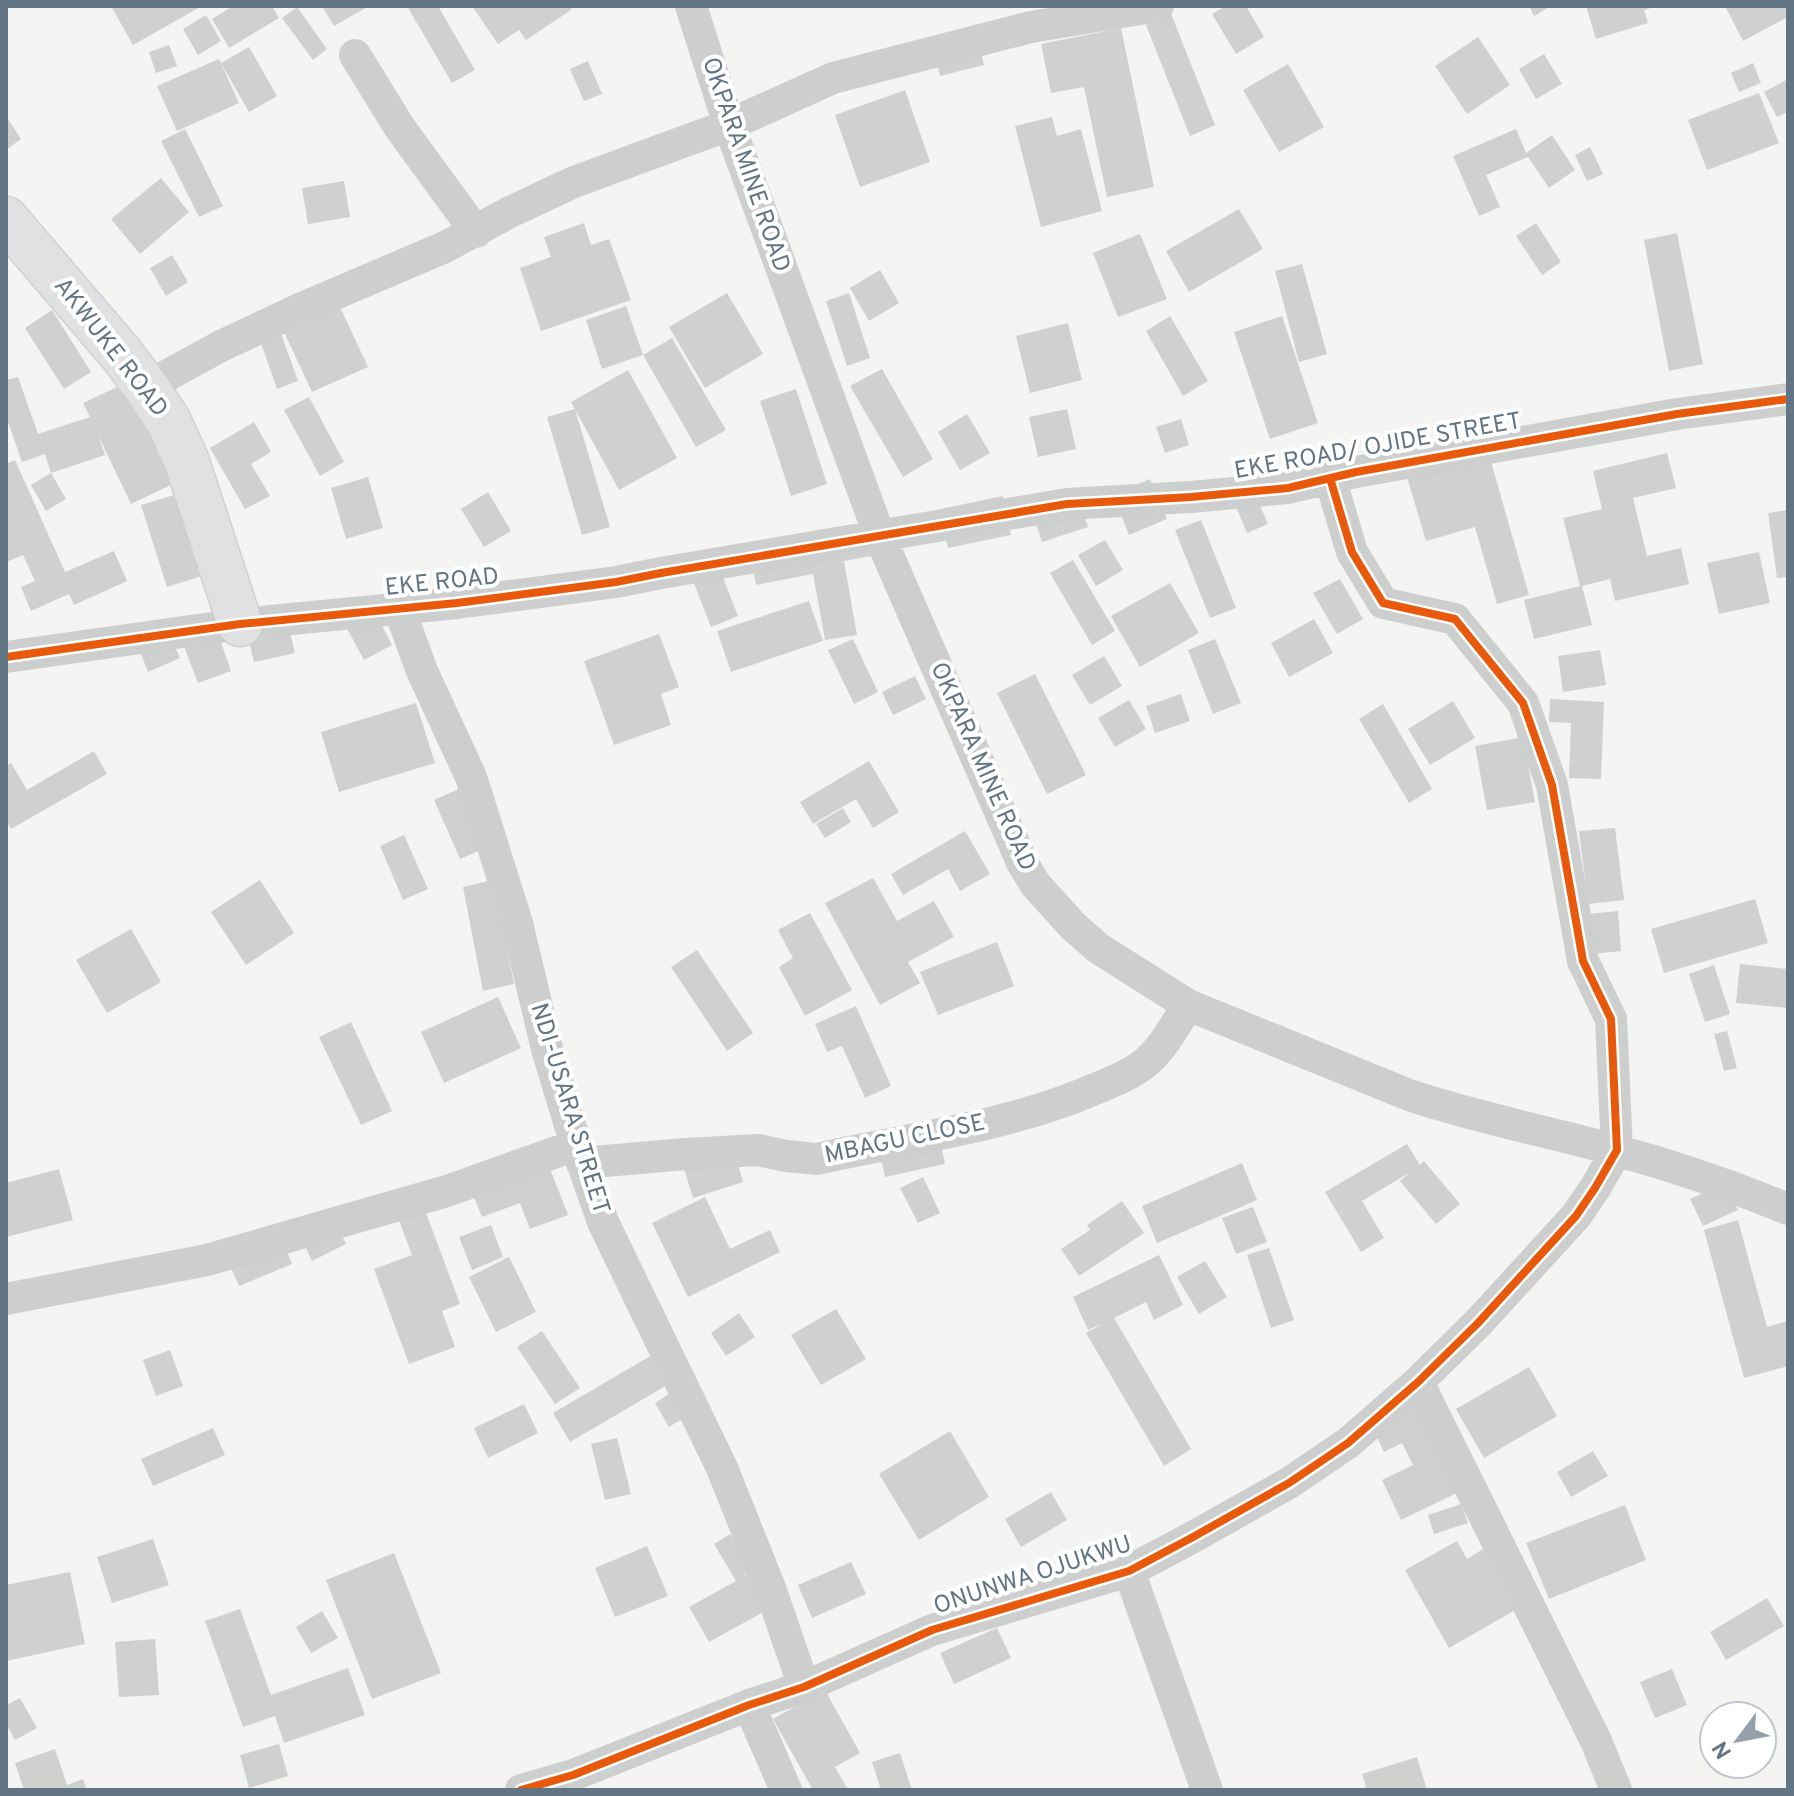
<svg xmlns="http://www.w3.org/2000/svg" width="1794" height="1796" font-family="Overpass,sans-serif">
<style>
.building{fill:#cfd0d0}
.lines{fill:none;stroke-linecap:round;stroke-linejoin:round}
.secondary-casing{stroke:#d0d2d2;stroke-width:47}
.minor{stroke:#cdcfcf;stroke-width:32}
.secondary{stroke:#e0e1e2;stroke-width:44}
.cycleway-casing{stroke:#fff;stroke-width:13}
.cycleway{stroke:#e8590c;stroke-width:8}
.labels{text-anchor:middle;dominant-baseline:central;stroke-width:8;stroke-linejoin:round;paint-order:stroke}
.street-label{font-size:24px;fill:#627584;stroke:#fff}
</style>
<rect width="100%" height="100%" fill="#f4f4f2"/>
<!-- building -->
<path class="building" d="M111 6H202L133 45Z
M233 6H272L279 18 229 48 212 19Z
M322 6H369L334 26Z
M407 6H438L475 70 452 83Z
M472 6H569L571 10 526 40 519 30 498 44Z
M1168 6 1215 125 1190 136 1142 15Z
M1226 6H1246L1264 37 1236 54 1212 14Z
M1529 6H1551L1534 16Z
M1586 6H1654V7L1644 10 1648 23 1596 39Z
M1725 6H1788V17L1743 41Z
M297 7 327 49 313 60 282 18Z
M206 15 221 41 198 55 183 29Z
M1121 28 1154 187 1107 197 1084 87 1051 93 1041 44Z
M976 34 984 65 940 76 933 45Z
M1478 37 1510 85 1467 114 1435 66Z
M169 45 177 66 156 73 149 52Z
M249 47 277 96 249 112 221 63Z
M1544 54 1562 84 1536 99 1519 69Z
M219 59 239 103 177 131 157 86Z
M588 61 602 94 584 101 570 69Z
M1753 63 1761 83 1739 92 1731 73Z
M1288 64 1324 127 1279 152 1243 90Z
M1788 79V112L1777 117 1764 92Z
M905 90 930 162 860 187 835 115Z
M1759 93 1779 143 1707 170 1688 120Z
M6 116 21 139 6 150Z
M1052 117 1057 136 1081 129 1102 211 1041 227 1015 126Z
M185 129 223 206 199 217 161 141Z
M1516 129 1526 153 1552 135 1575 170 1549 188 1528 157 1486 175 1500 207 1479 216 1453 156Z
M1590 147 1603 174 1587 181 1575 155Z
M161 178 189 212 140 254 111 219Z
M344 181 350 217 308 224 302 188Z
M1239 209 1263 249 1189 292 1166 251Z
M584 223 591 245 609 239 631 300 541 331 520 268 551 257 544 237Z
M1536 223 1561 262 1542 275 1516 236Z
M1677 233 1703 364 1669 371 1644 240Z
M1140 234 1167 299 1118 317 1093 253Z
M172 255 188 282 166 296 150 268Z
M1302 264 1327 354 1299 362 1275 271Z
M880 270 899 303 869 321 850 288Z
M727 293 763 354 705 388 669 327Z
M849 293 870 358 847 366 826 301Z
M626 306 643 355 602 369 586 320Z
M340 307 368 367 312 392 284 332Z
M52 310 91 372 64 389 25 328Z
M1170 316 1208 381 1183 396 1146 331Z
M1282 316 1318 423 1270 439 1234 332Z
M277 322 298 381 277 389 256 329Z
M1068 323 1082 380 1030 393 1016 336Z
M672 338 726 430 696 447 643 355Z
M882 369 933 459 903 477 850 386Z
M628 370 677 458 619 490 571 402Z
M18 377 38 434 90 417 83 403 128 382 177 482 131 504 98 435 105 455 51 473 45 454 22 462 6 416V380Z
M796 389 827 484 791 496 760 401Z
M309 397 344 462 320 476 284 410Z
M575 409 610 527 582 535 547 417Z
M1067 409 1076 449 1038 457 1029 417Z
M967 414 990 453 960 470 938 432Z
M1181 419 1189 445 1165 453 1156 427Z
M254 422 271 452 251 464 270 496 245 509 210 448Z
M1484 437 1529 595 1497 604 1475 527 1426 541 1402 460Z
M1667 453 1676 488 1633 498 1647 556 1681 548 1689 584 1615 601 1610 579 1582 586 1592 625 1534 639 1524 600 1580 586 1563 518 1602 509 1593 471Z
M15 460 65 572 114 551 127 581 74 605 69 594 31 611 21 587 35 581 23 555 6 562V464Z
M51 473 66 499 46 511 31 485Z
M368 477 383 528 346 539 331 488Z
M1150 479 1167 519 1129 535 1113 495Z
M1251 484 1268 524 1247 533 1230 492Z
M1074 488 1088 527 1042 542 1029 503Z
M488 492 511 531 484 547 461 509Z
M181 493 208 574 167 587 141 505Z
M1003 496 1011 535 948 548 940 509Z
M1788 510V577L1777 578 1768 513Z
M1201 520 1236 608 1210 618 1175 530Z
M872 527 877 555 844 561 857 635 825 640 813 574 756 585 749 549Z
M1105 540 1123 570 1096 586 1078 555Z
M1759 552 1770 603 1719 614 1707 563Z
M715 557 738 616 711 627 688 568Z
M1073 560 1115 631 1092 645 1050 573Z
M1340 579 1363 619 1337 634 1313 593Z
M1170 583 1199 633 1140 667 1111 616Z
M809 601 823 641 731 672 717 631Z
M373 608 392 645 364 660 344 623Z
M1314 619 1333 653 1289 677 1271 643Z
M288 624 295 653 254 662 247 633Z
M217 631 231 671 198 683 183 644Z
M169 633 180 658 148 672 138 646Z
M659 634 679 687 661 694 671 725 614 745 584 661Z
M853 639 878 692 854 704 828 650Z
M1215 639 1241 703 1213 714 1188 650Z
M1600 650 1606 685 1563 692 1558 656Z
M1104 656 1122 686 1090 705 1072 675Z
M1035 674 1086 775 1047 794 997 693Z
M915 676 926 699 893 715 882 692Z
M1181 694 1190 721 1155 733 1146 706Z
M1550 699 1604 702 1601 779 1569 778 1571 723 1549 722Z
M1129 700 1146 729 1115 747 1098 718Z
M1453 701 1475 738 1430 765 1408 729Z
M416 703 435 763 339 792 321 732Z
M1383 704 1432 789 1409 803 1359 719Z
M1523 737 1535 802 1487 810 1475 746Z
M94 751 107 774 11 829 6 821V766L11 763 27 790Z
M869 761 899 812 873 828 856 799 813 824 800 802Z
M461 788 487 847 460 859 434 800Z
M843 808 851 822 825 838 816 824Z
M1615 828 1624 900 1588 904 1579 831Z
M965 831 990 874 960 891 948 869 903 895 891 874Z
M404 835 428 889 403 900 380 846Z
M873 878 897 921 934 901 954 937 908 962 920 983 880 1005 825 903Z
M260 880 294 933 246 965 211 912Z
M493 880 514 984 483 991 463 887Z
M1755 899 1768 943 1664 973 1651 929Z
M1618 911 1621 951 1592 954 1588 914Z
M810 913 852 990 805 1016 779 967 793 958 778 930Z
M131 929 161 982 107 1013 76 960Z
M997 942 1014 986 938 1015 920 972Z
M697 950 753 1033 727 1051 671 967Z
M1740 964 1788 969V1008L1736 1003Z
M1714 965 1730 1014 1705 1022 1689 974Z
M498 997 521 1048 444 1083 421 1032Z
M856 1006 891 1086 865 1098 842 1046 827 1052 815 1024Z
M351 1022 392 1111 361 1125 319 1037Z
M1727 1031 1737 1068 1724 1071 1714 1034Z
M936 1122 945 1164 885 1177 876 1135Z
M732 1143 743 1182 693 1198 681 1159Z
M1407 1144 1420 1165 1424 1161 1460 1204 1436 1224 1400 1181 1409 1173 1362 1201 1384 1238 1361 1252 1325 1192Z
M545 1156 568 1215 530 1229 520 1203 482 1217 469 1185Z
M1242 1163 1257 1200 1157 1243 1142 1206Z
M59 1169 73 1220 6 1237V1183Z
M923 1177 940 1213 918 1223 900 1188Z
M1724 1183 1738 1210 1703 1226 1690 1199Z
M420 1197 460 1304 442 1311 455 1347 409 1364 374 1269 412 1255 394 1207Z
M705 1197 730 1249 770 1230 780 1252 688 1297 652 1223Z
M1122 1201 1144 1233 1079 1276 1061 1249 1090 1230 1087 1225Z
M1253 1207 1267 1242 1236 1254 1222 1218Z
M332 1213 346 1244 312 1261 297 1229Z
M1738 1220 1767 1327 1788 1321V1366L1744 1378 1704 1230Z
M491 1225 503 1257 472 1270 459 1237Z
M279 1232 292 1264 239 1286 225 1254Z
M1269 1248 1294 1320 1271 1328 1247 1255Z
M1159 1255 1183 1305 1154 1320 1146 1302 1114 1318 1191 1449 1164 1466 1086 1333 1104 1323 1088 1330 1073 1297Z
M509 1257 536 1312 496 1332 469 1277Z
M1205 1261 1227 1297 1199 1314 1177 1277Z
M836 1309 866 1359 821 1385 791 1335Z
M739 1313 755 1337 726 1356 711 1333Z
M542 1331 580 1388 555 1404 517 1347Z
M170 1350 183 1386 156 1396 143 1360Z
M652 1355 669 1384 570 1442 553 1413Z
M1529 1367 1557 1416 1484 1458 1456 1409Z
M675 1390 690 1414 669 1427 655 1403Z
M524 1404 538 1433 488 1458 474 1428Z
M1418 1404 1461 1491 1401 1520 1382 1480 1413 1465 1402 1443 1384 1452 1372 1426Z
M213 1428 225 1455 153 1486 141 1459Z
M950 1431 989 1497 919 1540 879 1474Z
M617 1438 631 1494 605 1500 591 1444Z
M1593 1451 1608 1476 1571 1497 1557 1472Z
M1051 1492 1067 1520 1021 1547 1005 1519Z
M1461 1504 1468 1523 1434 1534 1428 1515Z
M1625 1505 1646 1560 1549 1599 1526 1543Z
M730 1534 752 1570 739 1578 749 1573 769 1609 709 1642 689 1607 736 1581 714 1544Z
M153 1539 169 1585 112 1603 97 1557Z
M1457 1541 1467 1559 1483 1549 1517 1609 1449 1648 1405 1570Z
M647 1546 668 1596 615 1617 595 1568Z
M394 1553 441 1673 372 1699 326 1580Z
M851 1562 866 1594 812 1618 798 1585Z
M70 1572 85 1644 6 1661V1585Z
M1767 1598 1784 1626 1726 1660 1710 1632Z
M240 1609 271 1695 348 1668 365 1715 284 1743 275 1716 243 1727 205 1621Z
M322 1611 338 1638 311 1653 296 1627Z
M997 1628 1011 1658 954 1684 940 1653Z
M155 1639 159 1695 119 1697 115 1642Z
M1672 1669 1687 1705 1655 1718 1640 1682Z
M825 1690 860 1753 835 1767 848 1790H813L773 1719Z
M20 1698 37 1728 15 1740 6 1723V1705Z
M279 1744 288 1776 249 1788 240 1755Z
M55 1749 67 1785 83 1779 87 1790H24L15 1763Z
M900 1753 912 1790H881L872 1762Z
M1417 1757 1427 1790H1367L1362 1774Z"/>
<g class="lines">
<!-- secondary casing -->
<g class="secondary-casing">
<path id="secondary" d="M6 219 122 355 146 387 169 422 187 462 240 624"/>
</g>
<!-- minor -->
<path class="minor" d="M691 6 729 125 880 537 1022 862 1035 884 1073 926 1098 948 1188 1005 1409 1095C1477 1118 1547 1131 1615 1150 1674 1166 1732 1186 1788 1209
M355 55 400 128 476 232
M146 387 221 346 302 308 445 247 510 212 574 182 729 125 833 78 1031 27 1158 6
M399 608 422 671 471 777 517 923 547 1049 576 1145 603 1222 722 1468 770 1588 804 1687
M6 657 240 624 457 603 616 582 661 573 1067 504 1191 497 1288 488 1356 472 1677 414 1788 399
M582 1163 686 1154 758 1150 786 1156 817 1159C910 1138 1007 1127 1095 1089 1112 1082 1130 1075 1144 1064 1163 1049 1175 1025 1188 1005
M6 1299 207 1260 447 1191 576 1145
M1418 1382 1596 1741 1616 1790
M1129 1571 1207 1790
M749 1705 786 1790
M521 1790 573 1775 749 1705 804 1687 932 1630 1129 1571 1193 1537 1289 1483 1348 1443 1418 1382 1478 1323 1576 1216 1595 1188 1617 1150 1611 1019 1583 961 1552 785 1523 703 1455 619 1383 603 1352 552 1330 478"/>
<!-- secondary -->
<use href="#secondary" class="secondary"/>
<!-- cycleway casing -->
<g class="cycleway-casing">
<path id="cycleway" d="M6 657 240 624 457 603 616 582 661 573 1067 504 1191 497 1288 488 1356 472 1677 414 1788 399
M521 1790 573 1775 749 1705 804 1687 932 1630 1129 1571 1193 1537 1289 1483 1348 1443 1418 1382 1478 1323 1576 1216 1595 1188 1617 1150 1611 1019 1583 961 1552 785 1523 703 1455 619 1383 603 1352 552 1330 478"/>
</g>
<!-- cycleway -->
<use href="#cycleway" class="cycleway"/>
</g>
<g class="labels">
<!-- street labels -->
<g class="street-label">
<text transform="translate(745 165) rotate(71)">OKPARA MINE ROAD</text>
<text transform="translate(110 348) rotate(52)">AKWUKE ROAD</text>
<text transform="translate(1378 447) rotate(-10)">EKE ROAD/ OJIDE STREET</text>
<text transform="translate(442 583) rotate(-6)">EKE ROAD</text>
<text transform="translate(982 767) rotate(66)">OKPARA MINE ROAD</text>
<text transform="translate(569 1109) rotate(73)">NDI-USARA STREET</text>
<text transform="translate(905 1140) rotate(-12)">MBAGU CLOSE</text>
<text transform="translate(1033 1576) rotate(-18)">ONUNWA OJUKWU</text>
</g>
</g>
<!-- border -->
<rect width="1794" height="1796" fill="none" stroke="#627584" stroke-width="16"/>
<!-- north arrow -->
<g transform="translate(1738 1740) rotate(238)"><circle r="38" fill="#ffffff" stroke="#c0c8ce" stroke-width="2"/>
<path d="M0-6L14 30L0 20L-14 30Z" fill="#95a1aa"/>
<text y="-12" font-size="22" font-weight="bold" text-anchor="middle" fill="#627584">N</text>
</g>
</svg>
